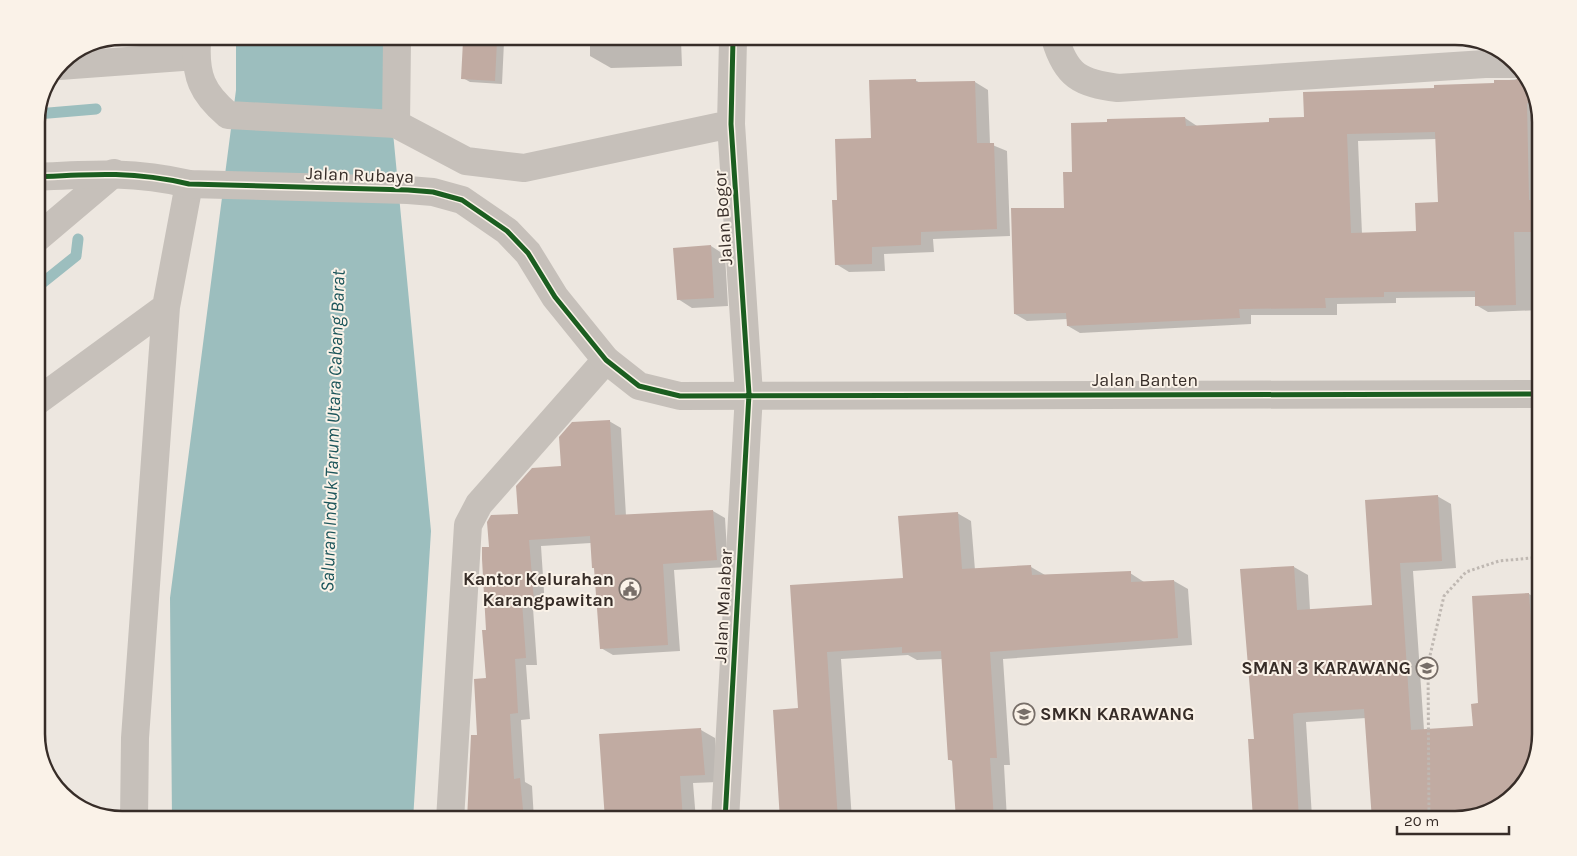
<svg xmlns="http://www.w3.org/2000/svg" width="1577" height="856" font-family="Karla,sans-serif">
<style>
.water{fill:#9cbebe}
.shadow{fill:#0003;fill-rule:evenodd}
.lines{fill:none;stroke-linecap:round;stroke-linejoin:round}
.stream{stroke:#9cbebe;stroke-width:11}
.building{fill:#c1aba2;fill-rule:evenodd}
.path{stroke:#bfb8b2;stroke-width:3;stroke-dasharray:2.5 2.5;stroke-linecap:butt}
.minor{stroke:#c6c0ba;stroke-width:28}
.tertiary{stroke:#c6c0ba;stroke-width:28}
.cycleway-casing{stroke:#faf2e8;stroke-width:8}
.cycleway{stroke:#1b5e20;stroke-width:5}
.labels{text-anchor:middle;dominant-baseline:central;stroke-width:4;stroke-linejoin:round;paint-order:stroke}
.street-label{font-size:18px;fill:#372d28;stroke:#faf2e8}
.poi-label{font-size:18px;font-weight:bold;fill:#372d28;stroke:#faf2e8;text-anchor:end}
.water-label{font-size:19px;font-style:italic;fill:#1c555a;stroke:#faf2e8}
.rim{fill:none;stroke:#372d28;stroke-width:2.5}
</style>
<rect width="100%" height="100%" fill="#ede7e0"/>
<!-- water -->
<path class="water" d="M389 41 388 80 431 531 413 820H172L170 598 236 90V42Z"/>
<!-- shadow -->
<path class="shadow" d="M590 40H681L682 66 611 68 590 56Z
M465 41 504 42 502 84 470 82 463 78Z
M1527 75 1541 116V310L1488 312 1476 305V297L1396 298V303L1337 304V315H1251V324L1080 333 1068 326V319L1027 321 1015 314 1065 209 1073 173 1185 118 1197 126 1270 123 1306 118 1435 89 1495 85V81L1523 79ZM1437 139 1439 203 1418 233 1362 234 1358 141Z
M915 80 922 84 975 82 988 90 990 144 1007 151 1010 236 933 239 934 252 884 254 885 271 849 272 836 264 838 201 872 139Z
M711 246 725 255 728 306 692 308 678 299Z
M609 421 621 428 626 516 713 511 725 518 728 567 674 570 680 651 613 655 601 648 596 569 591 543 541 546 545 607 533 608 537 665H526L530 719 521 720 525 782 532 786 534 820H468L487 680 490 548 563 467Z
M1437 496 1451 504 1456 568 1413 571 1424 730 1474 727 1479 705 1473 597 1529 594 1541 601V734L1532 772 1498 808 1456 820 1366 718 1306 722 1312 817 1316 820H1231V816L1254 814 1255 740 1294 567 1308 575 1310 610 1374 606Z
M957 513 971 521 975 570 1031 567 1045 575 1130 573 1144 582 1174 581 1188 589 1192 645 1003 659 1010 765H1004L1007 820H957L954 762 950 760 943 659 917 660 908 655 841 659 852 820H772L781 819 799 709 792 586 905 579Z
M701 730 715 738 718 782 693 783 696 820H606Z"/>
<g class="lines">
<!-- stream -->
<path class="stream" d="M37 114 96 109
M36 288 76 256 78 239"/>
</g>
<!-- building -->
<path class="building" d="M463 41H497L495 81 461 79Z
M1527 74 1536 102 1527 103 1529 200H1536L1537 232H1514L1516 305 1475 306V291L1384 292V297L1325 298 1326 308 1239 309 1240 318 1067 326 1066 313 1014 314 1011 208H1064L1063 172H1072L1071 123 1107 122V119L1185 117 1186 126 1269 122V118L1304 117 1303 92 1434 88V85L1494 83V80H1515ZM1435 132 1438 202 1415 203 1416 231 1351 233 1347 134Z
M916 79V82L975 81 977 143H994L997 229 921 232V245L872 247V264L835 265 832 200H837L835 139 871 138 869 80Z
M711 245 714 298 677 300 673 248Z
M610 420 615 515 713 510 717 560 663 564 668 645 600 649 594 568H592L590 536 529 540 534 601 522 602 526 658 515 659 518 713 510 714 514 779 520 778 524 820H467L471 735H477L474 679 486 678 482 630H486L482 559V547H489L487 522 491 515 518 514 516 486 532 468 561 466 559 437 572 422Z
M1438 495 1442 561 1400 563 1411 730 1473 726 1471 704 1478 703 1472 596 1529 593 1536 690H1541V734L1532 772 1498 808 1456 820H1372L1364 709 1297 713 1293 714 1299 820H1253L1248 739H1254L1240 569 1294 566 1297 610 1372 605 1365 500Z
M958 512 962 569 1031 565 1032 575 1131 571V582L1174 580 1178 638 990 652 997 758H990L994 820H956L952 760H948L941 651 902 653V647L827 652 838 820H780L773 710 798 708 790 585 903 578 898 516Z
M701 728 705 775 680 776 683 820H605L599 734Z"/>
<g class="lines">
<!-- path -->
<path class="path" d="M1429 820 1428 664 1444 596 1466 572 1499 561 1541 557"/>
<!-- minor -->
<path class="minor" d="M1055 38C1066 76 1080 83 1118 88L1485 64H1515
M59 66 196 56
M396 124 397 41
M36 239 114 173
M36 402 166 307
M134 820 135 738 166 307 189 184
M450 820 468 525 479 504 606 360
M725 820 749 394"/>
<!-- tertiary -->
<path class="tertiary" d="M733 40 731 124 749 394
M197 42C195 76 202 93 228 115L396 124 466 161 524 168 731 124
M36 177C92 174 133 171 189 184L408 190 433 192 462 200 507 231 528 253 555 297 606 360 639 386 680 396 1541 394"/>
<!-- cycleway casing -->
<g class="cycleway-casing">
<path id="cycleway" d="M36 177C92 174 133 171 189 184L408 190 433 192 462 200 507 231 528 253 555 297 606 360 639 386 680 396 1541 394
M725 820 749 394 731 124 733 40"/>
</g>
<!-- cycleway -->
<use href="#cycleway" class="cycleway"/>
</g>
<!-- icons -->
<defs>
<g id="civic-ring" transform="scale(1.125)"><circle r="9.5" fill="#faf2e8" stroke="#776e68" stroke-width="1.5"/><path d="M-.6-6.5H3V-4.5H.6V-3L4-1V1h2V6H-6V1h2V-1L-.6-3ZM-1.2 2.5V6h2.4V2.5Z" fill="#776e68"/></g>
<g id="school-ring" transform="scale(1.125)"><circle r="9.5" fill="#faf2e8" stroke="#776e68" stroke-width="1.5"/><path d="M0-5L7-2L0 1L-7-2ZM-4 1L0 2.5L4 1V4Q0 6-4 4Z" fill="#776e68"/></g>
</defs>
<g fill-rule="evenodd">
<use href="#civic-ring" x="630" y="589"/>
<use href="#school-ring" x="1427" y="668"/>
<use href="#school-ring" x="1024" y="714"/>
</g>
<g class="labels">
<!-- street labels -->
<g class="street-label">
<text transform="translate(360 175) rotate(2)">Jalan Rubaya</text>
<text transform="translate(723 218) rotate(-94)">Jalan Bogor</text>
<text x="1145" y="380">Jalan Banten</text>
<text transform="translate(723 606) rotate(-87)">Jalan Malabar</text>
</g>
<!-- poi labels -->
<g class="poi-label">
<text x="614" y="579">Kantor Kelurahan<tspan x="614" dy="21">Karangpawitan</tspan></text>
<text x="1411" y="668">SMAN 3 KARAWANG</text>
<text x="1040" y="714" text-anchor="start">SMKN KARAWANG</text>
</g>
<!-- water labels -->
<g class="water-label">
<text transform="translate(333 431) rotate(-88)">Saluran Induk Tarum Utara Cabang Barat</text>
</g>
</g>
<!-- crop -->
<path d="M0 0H1577V856H0ZM122 45H1455A77 77 0 0 1 1532 122V734A77 77 0 0 1 1455 811H122A77 77 0 0 1 45 734V122A77 77 0 0 1 122 45Z" fill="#faf2e8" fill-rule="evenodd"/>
<path class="rim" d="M122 45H1455A77 77 0 0 1 1532 122V734A77 77 0 0 1 1455 811H122A77 77 0 0 1 45 734V122A77 77 0 0 1 122 45Z"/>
<!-- scale -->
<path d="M1397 826v8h112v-8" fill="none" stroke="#372d28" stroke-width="2.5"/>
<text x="1404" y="826" font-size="15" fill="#372d28" stroke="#faf2e8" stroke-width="4" paint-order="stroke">20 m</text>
</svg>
